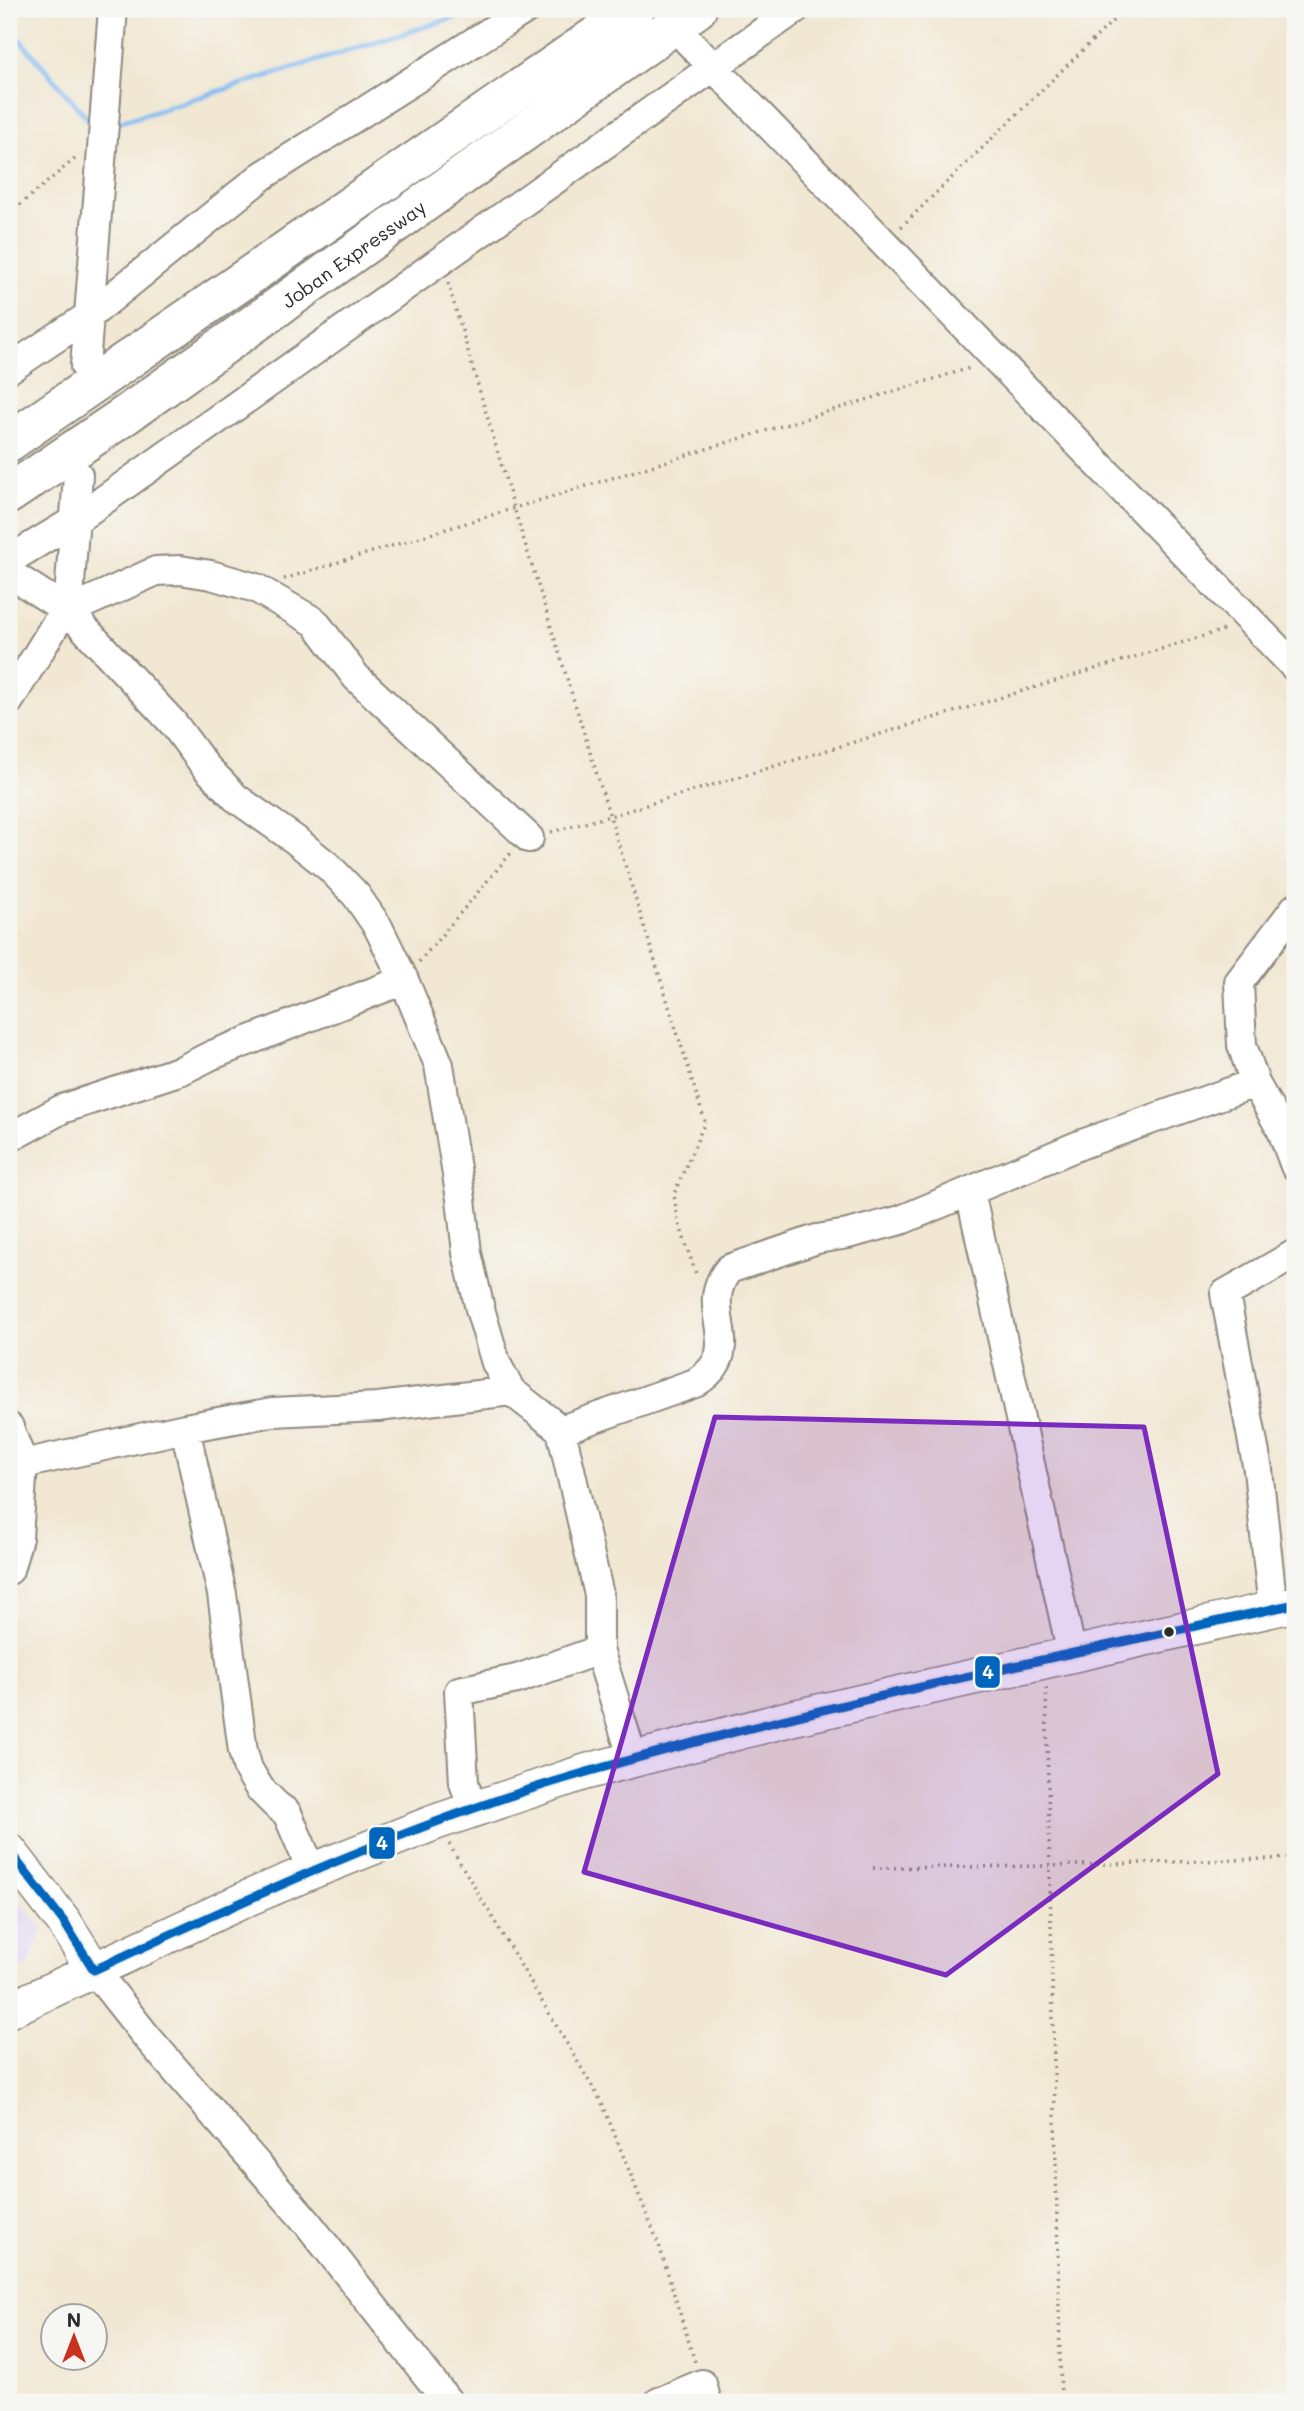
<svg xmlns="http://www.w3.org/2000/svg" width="1304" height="2411" font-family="Mali,sans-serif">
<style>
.built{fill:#dfd5f5}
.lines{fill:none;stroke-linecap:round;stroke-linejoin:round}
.stream{stroke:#80bbf2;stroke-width:5}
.minor-casing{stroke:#8e897e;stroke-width:32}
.major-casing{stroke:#8e897e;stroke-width:38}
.highway-casing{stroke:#8e897e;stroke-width:42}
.path{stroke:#8e897e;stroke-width:3.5;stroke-dasharray:2 5;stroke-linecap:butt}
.minor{stroke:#fff;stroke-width:28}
.major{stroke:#fff;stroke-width:35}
.highway{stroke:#fff;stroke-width:38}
.bus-1-casing{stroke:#f6f6f2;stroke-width:14}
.bus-1{stroke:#0065bd;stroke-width:9}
.marked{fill:#7b2cbf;fill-opacity:0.2;stroke:#7b2cbf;stroke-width:5;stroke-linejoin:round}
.bus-dot{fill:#2b2b2b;stroke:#f6f6f2;stroke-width:2.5}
.labels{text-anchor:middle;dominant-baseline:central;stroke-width:5;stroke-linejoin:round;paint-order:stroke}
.street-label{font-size:19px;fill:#2b2b2b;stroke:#f6f6f2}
.line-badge{stroke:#f6f6f2;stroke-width:2.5}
.badge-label{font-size:19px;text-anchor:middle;font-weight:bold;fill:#fff}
</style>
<rect width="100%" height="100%" fill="#f6f6f2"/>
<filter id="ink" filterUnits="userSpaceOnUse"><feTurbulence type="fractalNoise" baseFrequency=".0143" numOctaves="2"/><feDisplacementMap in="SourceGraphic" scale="14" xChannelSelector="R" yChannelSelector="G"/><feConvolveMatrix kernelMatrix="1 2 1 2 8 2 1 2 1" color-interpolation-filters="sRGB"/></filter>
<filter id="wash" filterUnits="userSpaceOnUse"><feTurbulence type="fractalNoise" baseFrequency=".00686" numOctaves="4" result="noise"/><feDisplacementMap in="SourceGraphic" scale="28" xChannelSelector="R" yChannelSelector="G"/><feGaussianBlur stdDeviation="1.57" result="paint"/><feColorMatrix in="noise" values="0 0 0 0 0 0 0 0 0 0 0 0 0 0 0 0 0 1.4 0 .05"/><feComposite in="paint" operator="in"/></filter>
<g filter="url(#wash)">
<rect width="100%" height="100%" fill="#f1e7d2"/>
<!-- built -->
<path class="built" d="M9 1889 43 1929 28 1966 9 1976Z"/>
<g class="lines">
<!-- stream -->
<path class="stream" d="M9 27 93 125
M111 125 482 9"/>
</g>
</g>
<g filter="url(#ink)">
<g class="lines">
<!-- minor casing -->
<g class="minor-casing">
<path id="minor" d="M688 41 1295 667
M85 366 113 9
M9 369 90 315 262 176 526 9
M9 560 77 519 795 9
M9 573 68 611 173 723 205 766 236 798 294 839 329 867 356 895 378 927 404 980 439 1065 461 1199 467 1253 480 1309 496 1363 511 1391 561 1430 599 1595V1650L633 1759
M68 611 78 475
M9 701 57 622 68 611 156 571 180 570 211 575 256 588 315 622 356 677 529 838
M1295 1126 1282 1131 1295 1166
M1282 1131 1255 1083 1242 1045 1239 982 1295 908
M9 1138 62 1109 182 1070 212 1055 404 980
M970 1192 1072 1654
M9 1427 23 1464 18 1538 9 1570
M185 1428 222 1594 243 1751 248 1769 260 1789 276 1805 287 1813 312 1871
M561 1430 695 1383C751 1349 694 1310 729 1269L817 1239 848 1234 901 1220 1082 1144 1255 1083
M23 1464 185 1428 273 1412 378 1407 511 1391
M1273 1609 1258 1470 1225 1294 1295 1254
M473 1809 464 1783 459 1691 517 1679 599 1650
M94 1970 146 2036 306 2221 448 2402
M659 2402 702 2384 707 2402"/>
</g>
<!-- major casing -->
<g class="major-casing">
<path id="major" d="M9 1851 64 1922 94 1970
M9 2010 248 1898 312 1871 436 1822 585 1772 792 1718 1295 1604"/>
</g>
<!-- highway casing -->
<g class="highway-casing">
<g id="highway">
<path d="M9 442 635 9"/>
<path id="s1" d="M9 494 127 414 697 9"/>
</g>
</g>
<!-- path -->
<path class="path" d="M9 214 77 157
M901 227 1125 9
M448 283 514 508 705 1122 674 1194 677 1217 697 1277
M284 579 973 367
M551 832 610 816 1227 629
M419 962 511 853
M1046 1688 1061 2402
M449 1844 602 2103 659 2245 695 2362
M873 1868 1049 1866 1295 1858"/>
<!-- minor -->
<use href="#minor" class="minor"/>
<!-- major -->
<use href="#major" class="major"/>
<!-- highway -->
<use href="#highway" class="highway"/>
<!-- bus-1 casing -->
<g class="bus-1-casing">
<path id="bus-1" d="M9 1851 64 1922 94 1970
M94 1970C254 1895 416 1821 587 1772 819 1705 1059 1657 1295 1604"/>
</g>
<!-- bus-1 -->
<use href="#bus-1" class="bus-1"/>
</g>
</g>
<!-- marked area -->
<path class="marked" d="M715 1417 1144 1427 1218 1774 946 1975 584 1872Z"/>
<!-- markers -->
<circle class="bus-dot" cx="1169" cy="1632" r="6"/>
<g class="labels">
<!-- street labels -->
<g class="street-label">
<text stroke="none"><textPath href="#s1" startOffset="420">Joban Expressway</textPath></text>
</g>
</g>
<g class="line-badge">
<rect x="974" y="1655" width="27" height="34" rx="7" fill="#0065bd"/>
<rect x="368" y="1826" width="28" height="34" rx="7" fill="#0065bd"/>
</g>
<g class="badge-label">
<text x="988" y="1679">4</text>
<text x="382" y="1850">4</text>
</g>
<!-- margin -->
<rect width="1304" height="2411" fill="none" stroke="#f6f6f2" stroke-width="35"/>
<!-- north arrow -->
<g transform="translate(74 2337)"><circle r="33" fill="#f6f6f2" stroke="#a5a5a2" stroke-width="2"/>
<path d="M0-5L12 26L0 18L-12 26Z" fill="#c8321e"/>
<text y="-10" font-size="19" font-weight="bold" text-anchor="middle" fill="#2b2b2b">N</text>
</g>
</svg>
